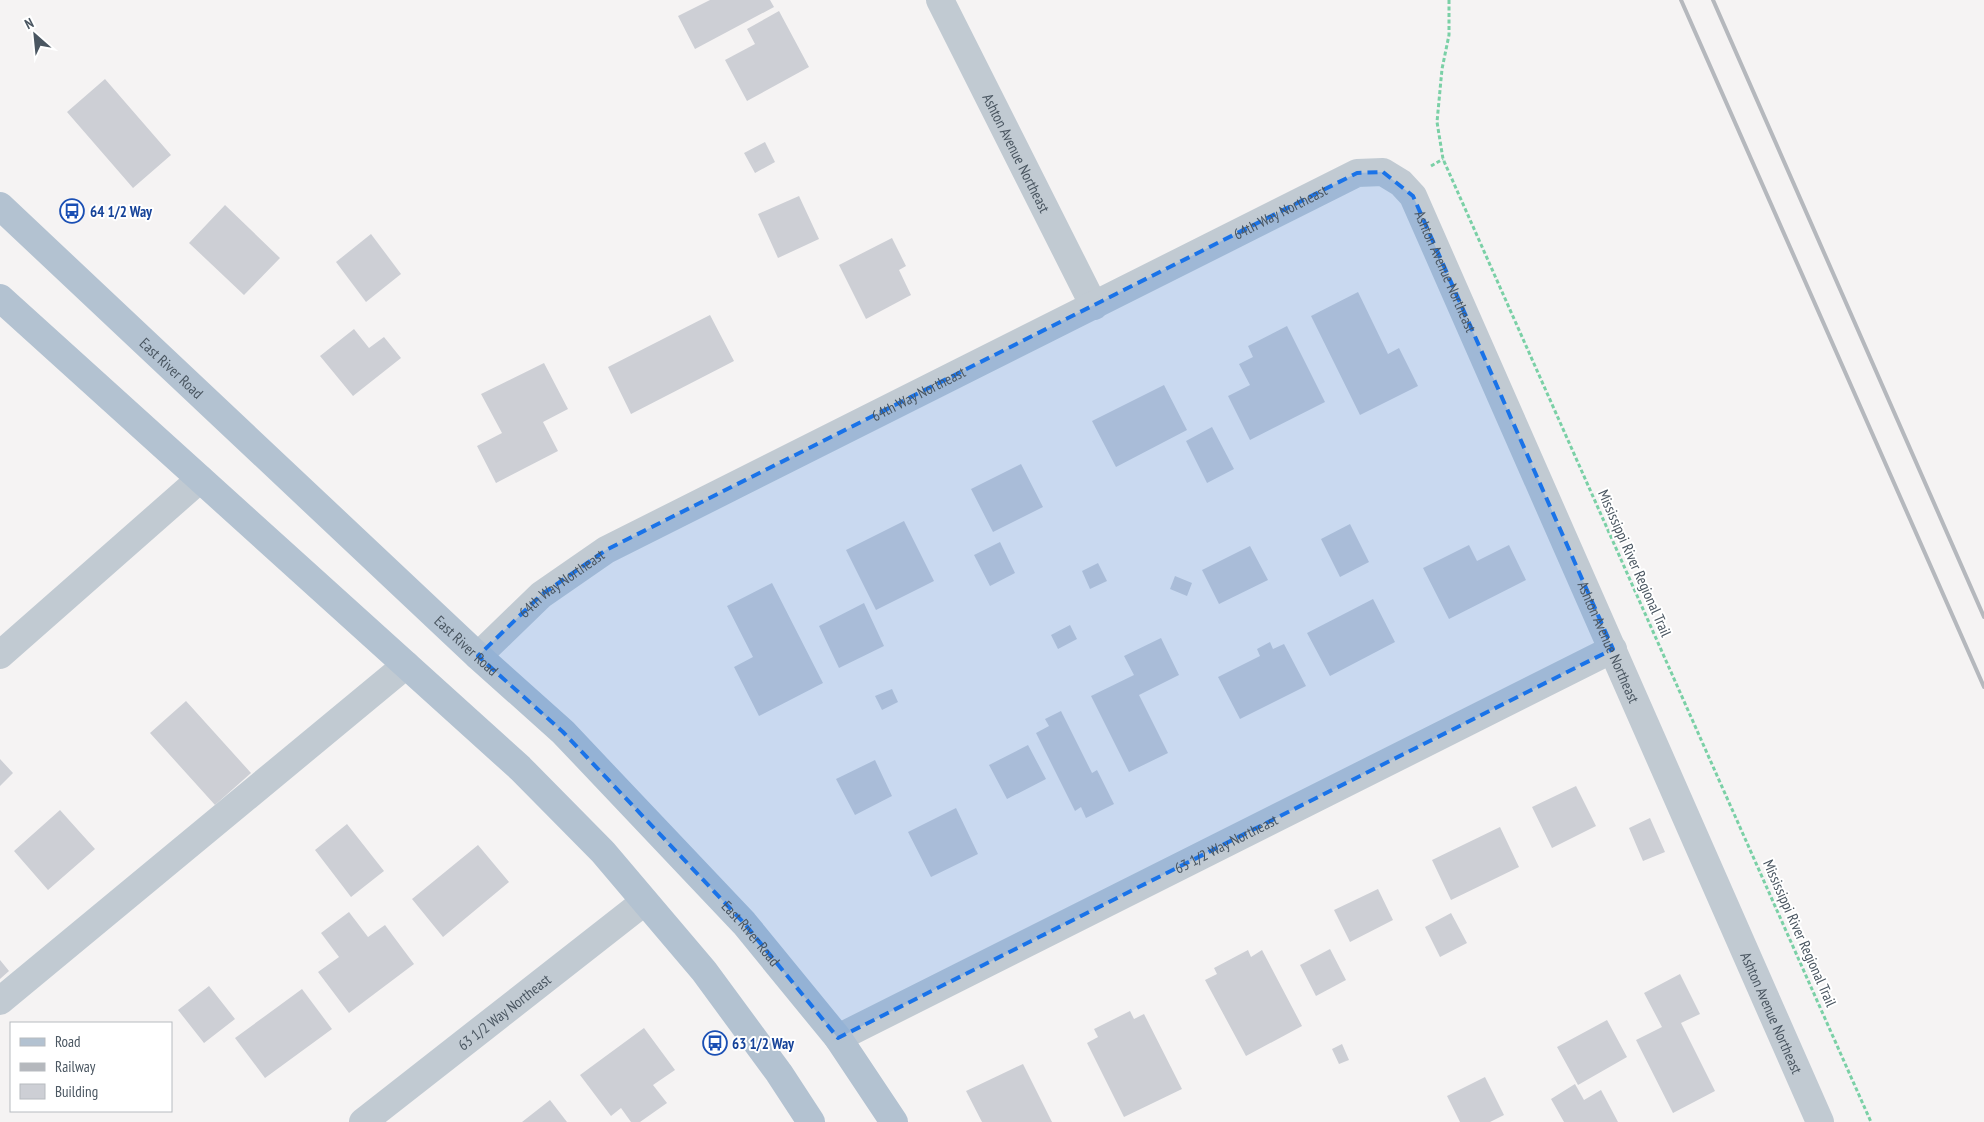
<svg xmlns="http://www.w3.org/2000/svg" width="1984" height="1122" font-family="'PT Sans Narrow',sans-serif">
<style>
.building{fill:#cdcfd5}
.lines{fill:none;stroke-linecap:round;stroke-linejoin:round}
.path{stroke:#7ad0a6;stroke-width:3;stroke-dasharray:4 2.5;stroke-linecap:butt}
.minor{stroke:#c1cad2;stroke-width:28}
.major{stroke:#b3c2d1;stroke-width:28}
.rail{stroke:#b5b8bd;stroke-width:4}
.marked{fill:#1a73e8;fill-opacity:0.2;stroke:#1a73e8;stroke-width:4;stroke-dasharray:10 6;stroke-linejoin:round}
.labels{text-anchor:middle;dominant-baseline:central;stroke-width:4;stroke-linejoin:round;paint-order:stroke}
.street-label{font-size:15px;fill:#4a5661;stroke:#fff}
.transit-label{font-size:15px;font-weight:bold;fill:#164399;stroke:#fff;text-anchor:start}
</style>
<rect width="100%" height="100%" fill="#f5f3f3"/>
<!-- building -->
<path class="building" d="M710 0H770L774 7 695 49 678 16Z
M779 11 809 67 747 101 725 60 755 44 747 29Z
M105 79 171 155 133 188 67 112Z
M765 142 775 162 755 173 744 153Z
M799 196 819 239 778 258 758 214Z
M225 205 280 258 244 295 189 243Z
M371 234 401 274 366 302 336 262Z
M892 238 906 266 899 270 911 295 866 319 839 265Z
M1358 292 1388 354 1399 348 1418 386 1360 415 1311 316Z
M710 315 734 361 631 414 608 367Z
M1287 326 1325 402 1250 440 1228 396 1250 385 1239 364 1253 357 1248 346Z
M354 329 369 348 384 337 401 358 353 396 320 356Z
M544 363 568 409 543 422 558 451 496 483 477 446 502 433 481 394Z
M1164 385 1187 430 1116 467 1092 421Z
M1212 427 1234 469 1207 483 1186 441Z
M1021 464 1043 507 993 532 971 489Z
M904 521 934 581 876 610 846 550Z
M1350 524 1369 562 1340 577 1321 539Z
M1000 542 1015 573 990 586 974 555Z
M1469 545 1477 561 1509 545 1526 580 1449 619 1423 568Z
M1250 546 1268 580 1219 604 1202 570Z
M1098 563 1107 581 1090 589 1082 571Z
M1175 576 1192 583 1187 596 1170 589Z
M772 583 823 683 759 716 734 667 753 657 727 606Z
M1373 599 1395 642 1330 676 1307 633Z
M864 603 884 646 839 668 819 626Z
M1070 625 1077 639 1058 649 1051 635Z
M1161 638 1179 675 1139 695 1168 753 1129 772 1091 696 1134 675 1124 656Z
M1270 642 1273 649 1284 644 1306 686 1240 719 1218 677 1260 656 1257 649Z
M892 689 898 702 882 710 875 696Z
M186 701 251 773 215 805 150 733Z
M1061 711 1092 773 1097 770 1114 804 1086 818 1081 807 1075 811 1036 733 1049 726 1045 719Z
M1028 745 1046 779 1007 799 989 765Z
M0 759 13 773 0 786Z
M875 760 892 796 855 815 836 779Z
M1576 786 1596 826 1552 848 1532 807Z
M956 808 978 854 931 877 908 832Z
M60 810 95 849 48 890 14 851Z
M1650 818 1665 852 1643 861 1629 828Z
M347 824 384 871 351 897 315 850Z
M1500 827 1519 867 1451 900 1432 860Z
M478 845 509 882 443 937 412 899Z
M1378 889 1393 920 1350 942 1334 910Z
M349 912 368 937 385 925 414 964 349 1013 318 972 339 957 321 933Z
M1451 913 1467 943 1440 957 1425 927Z
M1330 949 1346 980 1316 996 1300 965Z
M1248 950 1251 957 1262 950 1302 1026 1246 1056 1205 980 1217 974 1214 968Z
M0 960 9 971 0 979Z
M1680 974 1700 1014 1681 1023 1715 1091 1673 1113 1636 1040 1662 1027 1644 993Z
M209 986 235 1019 204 1043 178 1010Z
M302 989 332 1029 265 1078 235 1038Z
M1130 1011 1134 1019 1144 1014 1182 1089 1124 1117 1087 1043 1098 1037 1094 1029Z
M1607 1020 1627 1057 1578 1085 1557 1047Z
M644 1028 675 1070 653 1085 667 1103 640 1122H631L621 1108 611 1116 580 1075Z
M1342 1044 1349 1060 1339 1064 1332 1049Z
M1023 1064 1052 1122H982L966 1091Z
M1485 1077 1504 1115 1490 1122H1460L1447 1096Z
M1575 1084 1584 1100 1601 1090 1618 1122H1564L1551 1099Z
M550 1100 567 1122H522Z"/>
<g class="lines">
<!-- path -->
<path class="path" d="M1449 0V35L1442 69 1437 122 1443 159 1871 1122
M1431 166 1443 159"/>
<!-- minor -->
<g class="minor">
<path id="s1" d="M940 0 1094 306"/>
<path d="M0 655 200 479"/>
<path id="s2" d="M478 656 541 595 606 550 1357 173 1383 172 1401 183 1413 196 1820 1122"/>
<path d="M0 1001 406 665"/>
<path id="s3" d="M838 1038 1613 649"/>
<path id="s4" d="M363 1122 644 902"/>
</g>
<!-- major -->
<g class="major">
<path id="s5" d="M0 206 478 656 563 732 744 923 838 1038 894 1122"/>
<path d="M0 298 520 768 603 852 704 971 779 1073 811 1122"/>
</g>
<!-- rail -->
<path class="rail" d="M1681 0 1984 687
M1713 0 1984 617"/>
</g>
<!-- marked area -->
<path class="marked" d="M1383 172 1413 196 1613 649 838 1038 744 923 563 732 478 656 541 595 606 550 1357 173Z"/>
<!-- icons -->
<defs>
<g id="bus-ring" transform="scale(1.25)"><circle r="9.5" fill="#fff" stroke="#1a4fb4" stroke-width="1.5"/><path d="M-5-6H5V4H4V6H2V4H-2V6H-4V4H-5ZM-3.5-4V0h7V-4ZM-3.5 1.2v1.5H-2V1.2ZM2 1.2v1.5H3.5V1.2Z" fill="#1a4fb4"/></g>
</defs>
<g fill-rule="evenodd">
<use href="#bus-ring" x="72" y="211"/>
<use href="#bus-ring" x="715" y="1043"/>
</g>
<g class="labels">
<!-- street labels -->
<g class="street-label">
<text stroke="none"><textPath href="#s1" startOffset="171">Ashton Avenue Northeast</textPath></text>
<text stroke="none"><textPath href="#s2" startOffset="921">64th Way Northeast</textPath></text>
<text stroke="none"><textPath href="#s2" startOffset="1154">Ashton Avenue Northeast</textPath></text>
<text stroke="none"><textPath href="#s5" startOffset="236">East River Road</textPath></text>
<text stroke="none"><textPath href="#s2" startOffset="516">64th Way Northeast</textPath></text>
<text transform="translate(1635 563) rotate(66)">Mississippi River Regional Trail</text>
<text stroke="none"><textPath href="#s2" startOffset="111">64th Way Northeast</textPath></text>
<text stroke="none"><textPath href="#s2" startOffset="1559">Ashton Avenue Northeast</textPath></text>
<text stroke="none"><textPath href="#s5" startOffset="641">East River Road</textPath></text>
<text stroke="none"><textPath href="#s3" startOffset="434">63 1/2 Way Northeast</textPath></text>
<text transform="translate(1800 933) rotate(66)">Mississippi River Regional Trail</text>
<text stroke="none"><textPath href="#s5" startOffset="1046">East River Road</textPath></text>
<text stroke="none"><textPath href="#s4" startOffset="179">63 1/2 Way Northeast</textPath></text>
<text stroke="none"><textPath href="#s2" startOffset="1964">Ashton Avenue Northeast</textPath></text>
</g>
<!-- transit labels -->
<g class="transit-label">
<text x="90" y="211">64 1/2 Way</text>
<text x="732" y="1043">63 1/2 Way</text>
</g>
</g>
<!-- legend -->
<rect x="10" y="1022" width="162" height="90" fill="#ffffff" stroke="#b7bbc0"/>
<rect x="20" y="1038" width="25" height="8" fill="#b3c2d1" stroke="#b7bbc0"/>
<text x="55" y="1047" font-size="15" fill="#4a5661">Road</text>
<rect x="20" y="1063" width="25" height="8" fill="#b5b8bd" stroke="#b7bbc0"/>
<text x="55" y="1072" font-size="15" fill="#4a5661">Railway</text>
<rect x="20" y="1084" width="25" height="15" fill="#cdcfd5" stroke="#b7bbc0"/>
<text x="55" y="1097" font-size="15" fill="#4a5661">Building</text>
<!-- north arrow -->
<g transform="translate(35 35) rotate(333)" stroke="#ffffff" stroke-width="4" paint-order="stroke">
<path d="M0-4L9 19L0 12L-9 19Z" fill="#4a5661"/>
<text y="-8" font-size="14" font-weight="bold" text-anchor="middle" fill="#4a5661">N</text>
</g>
</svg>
